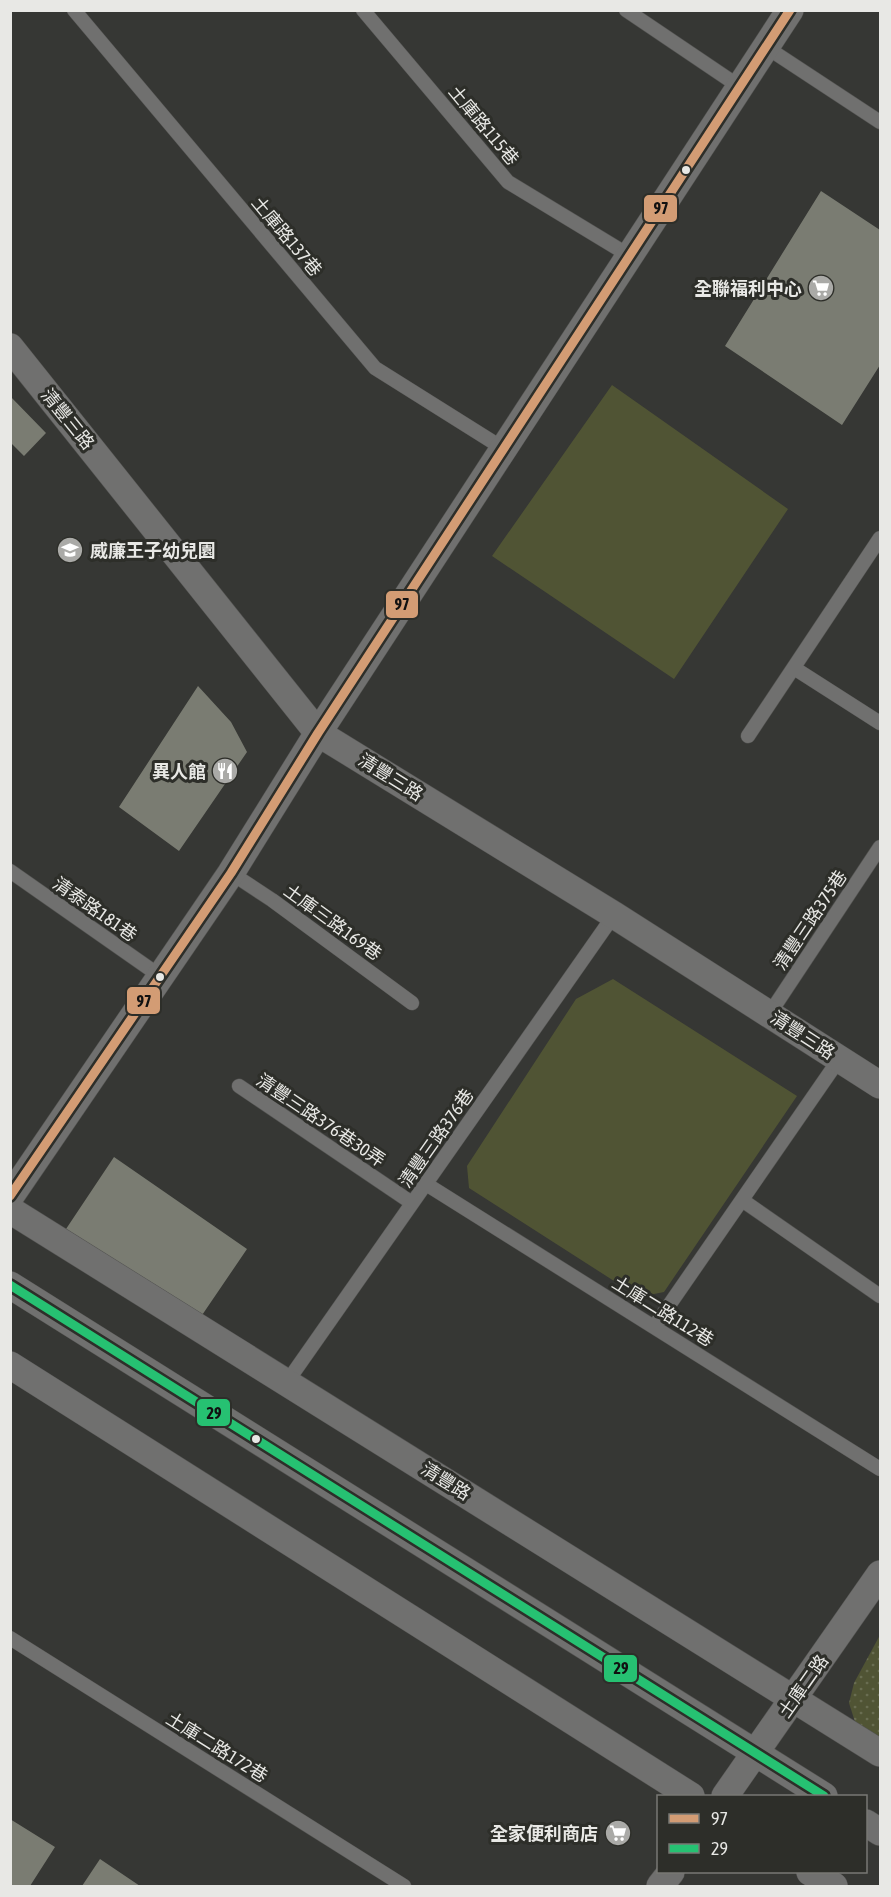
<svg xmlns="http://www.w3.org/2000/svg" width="891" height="1897" font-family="'Asap Condensed','Noto Sans TC',sans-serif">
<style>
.grass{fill:#505434}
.park{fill:url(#park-dots)}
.building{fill:#7a7c72}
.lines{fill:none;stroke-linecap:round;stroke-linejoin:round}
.lane-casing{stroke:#535351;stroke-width:15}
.street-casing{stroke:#535351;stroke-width:28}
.lane{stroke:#70706f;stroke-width:14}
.street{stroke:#70706f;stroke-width:27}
.bus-1-casing{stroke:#2d2e29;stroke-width:14}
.bus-2-casing{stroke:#2d2e29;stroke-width:14}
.bus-1{stroke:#d39c74;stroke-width:9}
.bus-2{stroke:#26c172;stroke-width:9}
.bus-dot{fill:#e8e8e5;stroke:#2d2e29;stroke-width:2}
.labels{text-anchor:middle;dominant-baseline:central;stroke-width:6;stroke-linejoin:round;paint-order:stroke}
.street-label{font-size:18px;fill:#e8e8e5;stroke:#2d2e29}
.poi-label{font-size:18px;font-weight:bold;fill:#e8e8e5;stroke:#2d2e29;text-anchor:end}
.line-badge{stroke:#2d2e29;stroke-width:2}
.pale-badge-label{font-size:16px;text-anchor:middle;font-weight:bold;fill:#111}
</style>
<defs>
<pattern id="park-dots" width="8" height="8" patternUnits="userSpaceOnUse" patternTransform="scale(1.5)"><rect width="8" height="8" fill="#505434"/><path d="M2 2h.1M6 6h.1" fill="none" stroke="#696d51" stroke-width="1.8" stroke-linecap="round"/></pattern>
</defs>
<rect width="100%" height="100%" fill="#363734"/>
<!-- grass -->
<path class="grass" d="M612 385 788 509 674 679 492 556Z
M613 979 797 1096 664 1292 639 1297 469 1188 467 1166 576 999Z"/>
<!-- park -->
<path class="park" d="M880 1635V1742L856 1725 849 1703 854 1683Z"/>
<!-- building -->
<path class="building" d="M821 191 880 230V365L842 425 725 346Z
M10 396 46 433 24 456 10 442Z
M198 686 231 722 247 752 179 851 119 807Z
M114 1157 247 1249 196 1324 64 1232Z
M10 1819 55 1847 30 1886H10Z
M100 1859 140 1886H82Z"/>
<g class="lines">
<!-- lane casing -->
<g class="lane-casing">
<path id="lane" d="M74 10 375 368 504 449
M363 10 508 182 630 256
M626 10 740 87
M766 47 880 122
M794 668 880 723
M748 736 880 538
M10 871 160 976
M231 873 272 900 412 1003
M770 1013 880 847
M239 1086 412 1203
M426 1184 880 1469
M742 1200 880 1296
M654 1327 840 1058
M287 1382 614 915
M10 1638 404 1886"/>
</g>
<!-- street casing -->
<g class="street-casing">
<path id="street" d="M10 347 318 733 614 915 880 1085
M10 1197 231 873 318 733 790 10
M10 1210 880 1753
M10 1285 824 1796
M10 1365 691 1796
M725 1796 880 1574
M866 1823 880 1832
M810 1872 834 1886
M660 1886 671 1872"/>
</g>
<!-- lane -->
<use href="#lane" class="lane"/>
<!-- street -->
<use href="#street" class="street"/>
<!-- bus-1 casing -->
<g class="bus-1-casing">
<path id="bus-1" d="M10 1196 231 873 318 733 790 10"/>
</g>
<!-- bus-2 casing -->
<g class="bus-2-casing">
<path id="bus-2" d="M10 1285 824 1796"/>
</g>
<!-- bus-1 -->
<use href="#bus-1" class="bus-1"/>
<!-- bus-2 -->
<use href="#bus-2" class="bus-2"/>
</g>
<!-- icons -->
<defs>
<g id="supermarket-disc" transform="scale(1.35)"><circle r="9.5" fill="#aaaaa7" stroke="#2d2e29"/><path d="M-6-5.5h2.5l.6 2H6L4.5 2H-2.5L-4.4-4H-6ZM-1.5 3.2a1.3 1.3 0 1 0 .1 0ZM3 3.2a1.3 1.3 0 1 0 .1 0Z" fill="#fff"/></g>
<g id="school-disc" transform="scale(1.35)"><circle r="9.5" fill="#aaaaa7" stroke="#2d2e29"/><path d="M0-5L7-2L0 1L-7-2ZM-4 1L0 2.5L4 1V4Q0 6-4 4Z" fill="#fff"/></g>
<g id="restaurant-disc" transform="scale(1.35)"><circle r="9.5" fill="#aaaaa7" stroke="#2d2e29"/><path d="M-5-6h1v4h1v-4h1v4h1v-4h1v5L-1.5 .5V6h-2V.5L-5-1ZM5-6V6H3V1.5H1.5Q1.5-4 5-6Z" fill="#fff"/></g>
</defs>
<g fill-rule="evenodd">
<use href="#supermarket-disc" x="821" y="288"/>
<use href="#school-disc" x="70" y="550"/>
<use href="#restaurant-disc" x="225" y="771"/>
<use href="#supermarket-disc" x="618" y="1833"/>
</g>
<!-- markers -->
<g class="bus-dot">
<circle cx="686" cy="170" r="5"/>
<circle cx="160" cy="977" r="5"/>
<circle cx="256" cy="1439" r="5"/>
</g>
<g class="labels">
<!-- street labels -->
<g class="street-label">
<text transform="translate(484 125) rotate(50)">土庫路115巷</text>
<text transform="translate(287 236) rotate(50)">土庫路137巷</text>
<text transform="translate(68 419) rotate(51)">清豐三路</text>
<text transform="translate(391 777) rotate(32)">清豐三路</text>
<text transform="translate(95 909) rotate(35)">清泰路181巷</text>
<text transform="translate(810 920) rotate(-56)">清豐三路375巷</text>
<text transform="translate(333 922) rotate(36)">土庫三路169巷</text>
<text transform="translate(803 1035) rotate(33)">清豐三路</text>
<text transform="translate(321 1120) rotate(34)">清豐三路376巷30弄</text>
<text transform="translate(436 1138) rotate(-55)">清豐三路376巷</text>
<text transform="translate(663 1311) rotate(32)">土庫二路112巷</text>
<text transform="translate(446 1481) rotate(32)">清豐路</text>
<text transform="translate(803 1686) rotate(-55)">土庫二路</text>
<text transform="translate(217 1747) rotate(32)">土庫二路172巷</text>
</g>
<!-- poi labels -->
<g class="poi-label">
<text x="802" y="288">全聯福利中心</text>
<text x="90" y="550" text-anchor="start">威廉王子幼兒園</text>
<text x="206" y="771">異人館</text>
<text x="598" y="1833">全家便利商店</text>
</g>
</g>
<g class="line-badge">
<rect x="643" y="194" width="35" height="29" rx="6" fill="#d39c74"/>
<rect x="385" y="590" width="34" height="29" rx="6" fill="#d39c74"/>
<rect x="126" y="986" width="35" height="29" rx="6" fill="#d39c74"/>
<rect x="196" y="1398" width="35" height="29" rx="6" fill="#26c172"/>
<rect x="603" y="1654" width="35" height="29" rx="6" fill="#26c172"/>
</g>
<g class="pale-badge-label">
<text x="661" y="214">97</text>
<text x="402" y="610">97</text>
<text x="144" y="1007">97</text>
<text x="214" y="1419">29</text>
<text x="621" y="1674">29</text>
</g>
<!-- border -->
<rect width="891" height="1897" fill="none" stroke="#e8e8e5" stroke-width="24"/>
<!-- legend -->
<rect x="657" y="1795" width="210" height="78" fill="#2d2e29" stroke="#787874" stroke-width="1.5"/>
<rect x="669" y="1814" width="30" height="9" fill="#d39c74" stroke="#787874" stroke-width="1.5"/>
<text x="711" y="1825" font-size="18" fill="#e8e8e5">97</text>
<rect x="669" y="1844" width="30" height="9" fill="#26c172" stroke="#787874" stroke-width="1.5"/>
<text x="711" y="1855" font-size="18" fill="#e8e8e5">29</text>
</svg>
